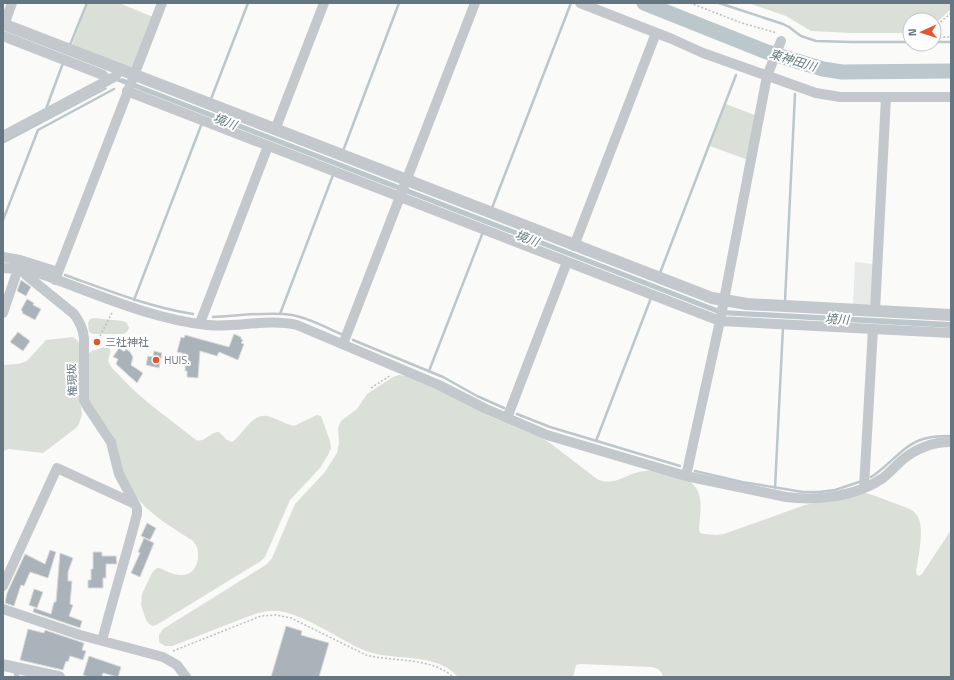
<svg xmlns="http://www.w3.org/2000/svg" width="954" height="680" font-family="'Titillium Web','Noto Sans JP',sans-serif">
<style>
.built{fill:#e8e9e9}
.green{fill:#dadfd7}
.water{fill:#bbc7cb}
.lines{fill:none;stroke-linecap:round;stroke-linejoin:round}
.stream{stroke:#bbc7cb;stroke-width:2.5}
.river{stroke:#bbc7cb;stroke-width:15}
.building{fill:#aab3b9;stroke:#dcdcda}
.path{stroke:#bbbfc2;stroke-width:1.5;stroke-dasharray:2 2;stroke-linecap:butt}
.service{stroke:#c3c8cc;stroke-width:5}
.minor{stroke:#c3c8cc;stroke-width:10}
.tertiary{stroke:#c3c8cc;stroke-width:12}
.poi-dot{fill:#e4572e;stroke:#fff;stroke-width:1.5}
.labels{text-anchor:middle;dominant-baseline:central;stroke-width:4;stroke-linejoin:round;paint-order:stroke}
.poi-label{font-size:11px;fill:#657683;stroke:#fff;text-anchor:start}
.street-label{font-size:11px;fill:#657683;stroke:#fff}
.water-label{font-size:12px;font-style:italic;fill:#60757c;stroke:#fff}
</style>
<rect width="100%" height="100%" fill="#fafaf8"/>
<!-- built -->
<path class="built" d="M855 262 874 264 872 303 868 305 853 304Z"/>
<!-- green -->
<path class="green" d="M88 3H119L153 17 134 66 129 68 72 45Z
M748 3H951V9L934 25V20H910V33H852L811 31 786 16Z
M726 104 757 116 748 160 710 146Z
M94 318 123 321 127 323 129 328 127 332 123 334H93L89 332 88 323 90 319Z
M73 337 78 341 79 344V393L82 414 79 424 76 428 43 453 9 449 3 451V365L18 364 27 361 46 340Z
M105 347 110 349C112 354 106 359 109 363 111 368 116 372 119 375 141 400 170 419 196 440 205 443 210 432 219 432L227 440 232 442C244 434 251 414 267 416 276 418 285 424 294 426L317 415 321 416 330 441 331 448 328 455 320 468 290 500 265 557 261 561 158 624 153 626 149 624 146 620 141 605 142 594 152 573C154 570 156 568 159 568 163 569 167 572 171 573 185 578 196 574 198 558 198 550 198 547 193 541 164 522 135 507 123 472 120 462 119 450 115 440 108 425 94 414 89 399V353L92 351Z
M399 375C425 378 452 398 475 409 496 420 518 428 540 437L550 443 597 479C615 488 627 472 645 471 658 469 678 478 690 482 705 491 700 514 699 529L700 533 704 534 716 535 724 534 805 505 865 493C875 495 885 500 894 503 901 506 912 508 916 514 926 525 918 558 916 572L917 575 919 576 922 574 951 530V677H663C662 671 658 668 652 667L581 664 576 665 573 677H458C435 651 396 662 366 651 338 640 298 608 269 611 257 612 245 618 234 622 213 630 193 638 172 646H165L159 642V635L163 629 267 564 272 558 295 504 325 472 337 453 339 443 338 428 341 421 357 409 367 394 393 377Z"/>
<!-- water -->
<path class="water" d="M122 78 722 310 951 322V328L721 315 116 81Z
M106 87 107 89 3 144V141Z"/>
<g class="lines">
<!-- stream -->
<path class="stream" d="M719 3 783 24 789 27 801 36 816 41 851 42H910
M934 42H951
M70 45 87 3
M211 99 248 3
M46 109 63 63
M343 151 399 3
M492 208 571 3
M3 220 38 130 114 89
M660 273 736 75
M65 275C107 290 149 307 193 314
M134 300 202 123
M785 301 795 94
M280 314 333 175
M213 317C237 316 269 311 292 315 309 318 325 327 341 334
M353 340 443 377 477 396 504 408
M429 371 483 232
M517 414 550 427 680 466
M596 441 651 298
M695 471 742 482 803 492H819L835 490 862 481
M871 477C889 466 903 445 923 439 932 436 942 436 951 436
M775 488 783 327"/>
<!-- river -->
<path class="river" d="M644 3 767 52 823 69 842 72 951 71"/>
</g>
<!-- building -->
<path class="building" d="M21 280 31 287 26 296 17 291Z
M27 299 34 303 33 305 41 309 35 320 22 313 23 312 21 310Z
M18 332 30 341 23 351 10 342Z
M234 334 241 337V339L243 340 241 343 244 344 238 360 219 352 217 356 200 351 198 378 187 377V371H185L186 354 177 352 181 337 184 338 185 335 229 347Z
M119 348 123 351H125L126 349 130 352 133 357 131 365 143 373 137 383 116 364 118 359 113 357Z
M154 351 162 353 159 368 146 365 148 356 153 357Z
M147 523 156 528 150 540 141 536Z
M144 538 154 543 140 577 131 573 140 553 138 552Z
M50 550 56 552 48 578 30 572 24 586 21 585 14 606 5 603 7 593 25 554 45 564Z
M93 552H102V556H116L117 564H106V578H103V588H88V580H91V569H93Z
M60 553 73 558 68 572V581H72L70 604 73 605 69 616 82 621 80 628 33 612 34 608 51 614 54 602H56Z
M34 589 43 592 37 608 29 605Z
M286 626 302 631 301 635 329 643 319 677H271Z
M28 629 44 633 45 630 84 643 82 650 86 651 83 660 70 656 68 662 66 661 63 670 20 660Z
M89 656 121 667 118 677 103 673 102 677H89L83 675Z"/>
<g class="lines">
<!-- path -->
<path class="path" d="M690 3 742 23 777 33
M951 13 936 26 935 29 938 36 941 37H951
M100 336 113 311
M371 388 391 375
M173 651 261 616 276 615 291 618 366 655C393 662 432 657 453 677"/>
<!-- service -->
<path class="service" d="M15 668 17 677"/>
<!-- minor -->
<path class="minor" d="M580 3 672 39 703 53 816 93 840 97H951
M4 25 12 3
M3 36 103 75 107 81
M127 91 720 321 951 333
M275 130 324 3
M3 136 116 76 119 69
M574 246 656 33
M3 257 20 260 58 272
M3 268 18 269 33 271C90 291 146 318 207 325 237 328 268 318 297 325L439 385 486 409 547 435 686 476 786 497C818 501 855 497 883 478 889 473 895 467 901 461 915 449 932 442 951 442
M23 269 26 275 74 314C80 322 83 328 84 338V400L87 406 111 442 119 474 137 508V514C126 557 113 598 102 641
M55 280 162 3
M875 311 886 97
M3 313 18 269
M200 323 268 146
M343 344 475 3
M507 418 567 262
M686 476 720 321 767 76 781 41
M864 487 873 329
M3 586 57 468 135 504
M3 609 80 635 163 657 177 665 186 677"/>
<!-- tertiary -->
<path class="tertiary" d="M3 24 712 298 747 304 951 315
M3 665 59 677"/>
</g>
<!-- markers -->
<g class="poi-dot">
<circle cx="97" cy="342" r="4"/>
<circle cx="156" cy="360" r="4"/>
</g>
<g class="labels">
<!-- poi labels -->
<g class="poi-label">
<text x="105" y="342">三社神社</text>
<text x="164" y="360">HUIS.</text>
</g>
<!-- street labels -->
<g class="street-label">
<text transform="translate(72 380) rotate(-92)">権現坂</text>
</g>
<!-- water labels -->
<g class="water-label">
<text transform="translate(793 60) rotate(17)">東神田川</text>
<text transform="translate(225 121) rotate(21)">境川</text>
<text transform="translate(527 238) rotate(21)">境川</text>
<text transform="translate(837 319) rotate(3)">境川</text>
</g>
</g>
<!-- border -->
<rect width="954" height="680" fill="none" stroke="#657683" stroke-width="8"/>
<!-- north arrow -->
<g transform="translate(922 32) rotate(267)"><circle r="19" fill="#ffffff" stroke="#c1c8cd"/>
<path d="M0-3L7 15L0 10L-7 15Z" fill="#e4572e"/>
<text y="-6" font-size="11" font-weight="bold" text-anchor="middle" fill="#657683">N</text>
</g>
</svg>
